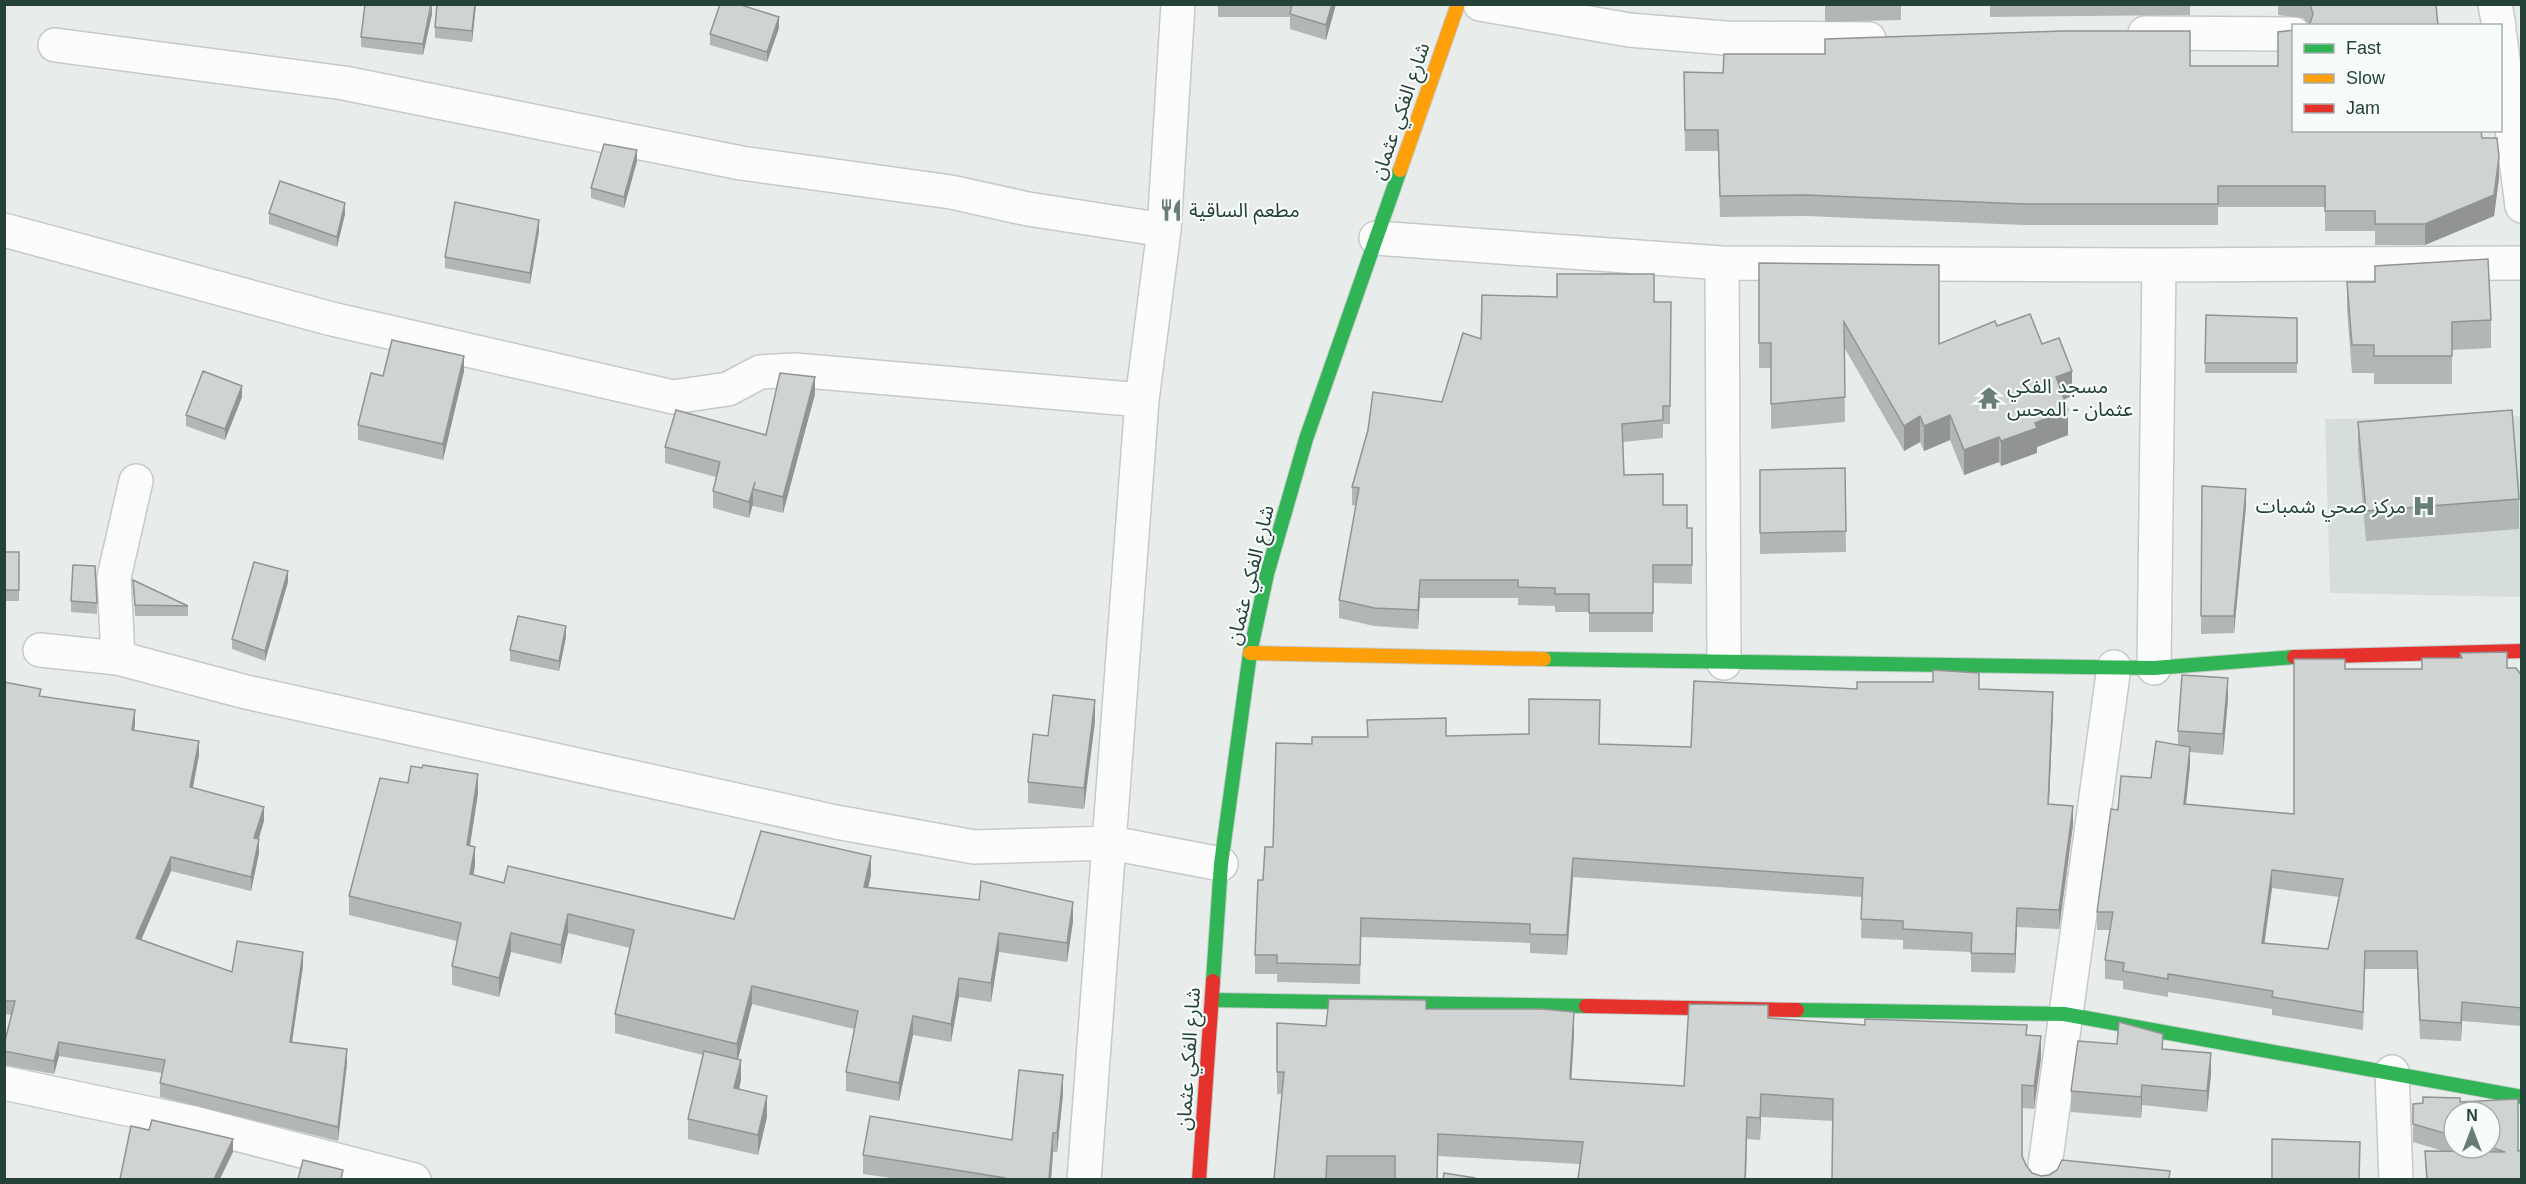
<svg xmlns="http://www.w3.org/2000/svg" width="2526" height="1184" font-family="Helvetica,'Noto Sans Arabic',sans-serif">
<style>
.built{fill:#d6dedb}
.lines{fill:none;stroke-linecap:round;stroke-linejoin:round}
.street-casing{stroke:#c5cac8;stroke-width:36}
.fast-casing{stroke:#c3cbc8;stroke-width:16}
.slow-casing{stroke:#c3cbc8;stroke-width:16}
.jam-casing{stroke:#c3cbc8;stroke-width:16}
.street{stroke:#fcfcfc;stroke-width:33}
.fast{stroke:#30b455;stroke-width:14}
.slow{stroke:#ff9f0a;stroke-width:14}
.jam{stroke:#e5322d;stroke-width:14}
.wall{fill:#b2b6b5;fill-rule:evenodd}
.shaded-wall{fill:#919493}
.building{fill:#cfd4d2;stroke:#919493;stroke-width:1.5;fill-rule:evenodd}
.labels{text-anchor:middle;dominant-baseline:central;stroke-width:4.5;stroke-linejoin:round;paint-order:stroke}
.street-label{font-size:20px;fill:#24423a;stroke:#f7fbf9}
.poi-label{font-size:20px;fill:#24423a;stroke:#f7fbf9;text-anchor:start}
</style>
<rect width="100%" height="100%" fill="#e8edeb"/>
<!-- built -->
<path class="built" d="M2521 416V597L2330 593 2325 419Z"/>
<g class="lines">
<!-- street casing -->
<g class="street-casing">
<path id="street" d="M1480 4 1629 30 1725 38 1869 39
M2495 4 2499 26
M2145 33 2294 34
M2500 36 2522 206
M55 45 344 83 741 163 951 192 1028 209 1164 230
M4 230 332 319 673 397 728 389 760 372 795 370 1142 400
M1376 238 1722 263 2159 265 2522 263
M1722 263 1724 663
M40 650 118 658 246 692 836 822 974 847 1111 843 1221 864
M118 658 114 577 136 481
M2154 668 2159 265
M2392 1072 2396 1180
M4 1083 194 1123 414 1180
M1084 1180 1142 400 1164 230 1178 4
M2043 1180 2114 667"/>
</g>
<!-- fast casing -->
<g class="fast-casing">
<path id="fast" d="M1544 659 2154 668 2294 657
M1213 981 1221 864 1250 653 1267 574 1306 439 1400 170
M1212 1000 1586 1006
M1797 1010 2064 1014 2522 1097"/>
</g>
<!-- slow casing -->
<g class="slow-casing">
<path id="slow" d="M1400 170 1458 4
M1250 653 1544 659"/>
</g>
<!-- jam casing -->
<g class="jam-casing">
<path id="jam" d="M2294 657 2522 651
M1586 1006 1797 1010
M1199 1180 1213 981"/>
</g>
<!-- street -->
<use href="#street" class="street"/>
<!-- fast -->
<use href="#fast" class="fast"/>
<!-- slow -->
<use href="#slow" class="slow"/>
<!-- jam -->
<use href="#jam" class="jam"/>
</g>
<!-- wall -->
<path class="wall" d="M437 4H476L472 42 435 38V27Z
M1218 4H1336L1326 40 1290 29V17H1218Z
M1825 4H1901V20L1825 22Z
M1990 4H2190V15L1990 17Z
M2278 4H2436L2309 24 2303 18 2278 15Z
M432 14 423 55 361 47V37Z
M779 28 767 62 710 45V34Z
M2190 66H2278L2482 138 2499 178 2494 216 2425 245H2375V231H2325V207H2218V225H2024L1806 216 1720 217 1718 151H1685L1684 72 1723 73Z
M637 161 624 208 591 198V188Z
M269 213 345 214 337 247 269 224Z
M539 231 530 284 445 268V257Z
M1759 263 1939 344 1997 326 2042 344 2072 396 2064 399 2068 435 2037 447V453L2001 466 1999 462 1964 475 1950 440 1924 451 1920 442 1904 451 1844 347 1845 422 1771 429V368H1759Z
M2347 282 2491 320V348L2452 350V384H2374V373H2352L2347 310Z
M1654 302H1671L1670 424H1663V438L1623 442 1624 475 1663 505 1687 528H1692V584L1653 583V632H1589V612H1555V606L1518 605V598H1420L1418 629 1374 626 1339 618V600L1356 506 1352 505V487L1442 402 1481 339Z
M2206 315 2297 318V373H2205Z
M464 371 443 460 358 440V425L383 376Z
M815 394 783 513 753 506V504L749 518 713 508V491L716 477 665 463V447L766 435Z
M242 397 225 440 186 426V415Z
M2358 422 2519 499V529L2366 541 2358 451Z
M1845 468 1846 552 1760 554V470Z
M2202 486 2246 506 2234 633 2201 634Z
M4 552H19V601H4Z
M133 580 188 606V616H135Z
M288 582 265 661 232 649V639Z
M71 601 97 603V614L71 612Z
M566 637 559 671 510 661V650Z
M2460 653 2507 668 2522 676V1026L2462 1021 2461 1041 2420 1039 2417 969H2365L2363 1030 2272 1015V1009L2168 992V997L2123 989V981L2105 979V960L2110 930H2097V912L2118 810 2151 778 2178 745V731L2228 699 2223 755 2190 752V765L2186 804 2294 814 2345 669H2422L2460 658ZM2272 888 2339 897 2328 949 2264 943Z
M4 682 41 697 135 724 134 730 199 755 193 788 264 821 259 839V853L251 891 171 871 141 940 232 972 303 966 292 1042 347 1063 338 1141 160 1097V1083L162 1073 59 1056 54 1074 4 1065V1045L11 1015 4 1014Z
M1857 689H1979L2053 711 2049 804 2073 825 2059 929 2017 927 2015 973 1971 972V952L1903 949V940L1861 938 1862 897 1573 877 1567 955 1530 953V943L1361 937 1360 984 1277 982V974H1255V955L1263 880 1273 847 1312 744 1367 737V720L1446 736 1529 734 1600 719 1599 744 1691 747Z
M1095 721 1084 809 1028 803V782L1048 736Z
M478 793 470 846 475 866 473 875 504 883 734 919 871 875 868 887 1073 921 1067 962 999 952 991 1002 959 997 951 1042 913 1035 899 1101 846 1091V1072L854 1029 752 1004 738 1059 741 1080 739 1090 767 1117 758 1155 688 1139V1119L703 1055 615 1033V1014L630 948 568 933 561 964 511 952 499 997 452 985V966L457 941 349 915V896Z
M1426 1009 1574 1035 1571 1080 1684 1086 1768 1019 2027 1035 2041 1058 2034 1109 2022 1108V1156L2026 1165 2032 1173 2041 1176 2170 1179H1832L1833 1121 1761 1117 1760 1140 1747 1139 1746 1179H1578L1580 1164 1438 1156 1395 1178H1327L1282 1094H1277V1023L1326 1026Z
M2163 1049 2211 1074 2207 1112 2142 1105 2141 1118 2071 1112V1091Z
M1063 1094 1057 1152H1053L1051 1179H898L863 1174V1155L1012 1140Z
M2423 1097 2460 1098V1102L2518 1099V1151L2522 1150V1179H2426L2425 1151H2443L2413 1142V1104L2423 1103ZM2454 1112H2490V1148H2454Z"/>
<!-- shaded-wall -->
<path class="shaded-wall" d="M432 4V14L423 55V44Z
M475 4H476L472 42V31Z
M1332 4H1336L1326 40V25Z
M779 17V28L767 62V52Z
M637 150V161L624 208V197Z
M2499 157V178L2494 216 2425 245V224Z
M345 203V214L337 247V237Z
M539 220V231L530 284V273Z
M464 356V371L443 460V444Z
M2072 371V396L2056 403V377Z
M815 377V394L783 513V497Z
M242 386V397L225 440V429Z
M2068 410V435L2037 447V453L2001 466V441L2035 423Z
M1950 415V440L1924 451V426Z
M1920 416V442L1904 451V426Z
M1999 437V462L1964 475V450Z
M755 482 753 489V504L749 518V502Z
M2246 489V506L2234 633V616Z
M288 571V582L265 661V651Z
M1420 580V598L1418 629V610Z
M566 626V637L559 671V661Z
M2228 678V699L2223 755V734Z
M2053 692V711L2048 823V804Z
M1095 700V721L1084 809V788Z
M135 710V724L132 744V730Z
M199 741V755L190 801V787Z
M2190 747V765L2184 822V804Z
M478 774V793L467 864V845Z
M2073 806V825L2059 929V910Z
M264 807V821L254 852V838Z
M259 839V853L251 891V877Z
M475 847V866L470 893V874Z
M871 856V875L864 906V887Z
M171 857V871L136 952V938Z
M1573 858V877L1567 955V935Z
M2272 870V888L2262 961V943Z
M1073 902V921L1067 962V943Z
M2017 908V927L2015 973V954Z
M568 914V933L561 964V945Z
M511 933V952L499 997V978Z
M999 933V952L991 1002V983Z
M303 952V966L290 1056V1042Z
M959 978V997L951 1042V1024Z
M752 986V1004L737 1063V1044Z
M2462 1002V1021L2461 1041V1023Z
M1574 1012V1035L1570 1102V1079Z
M913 1016V1035L899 1101V1083Z
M2041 1036V1058L2034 1109V1086Z
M59 1042V1056L54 1074V1061Z
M347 1049V1063L338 1141V1127Z
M2211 1053V1074L2207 1112V1091Z
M741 1060V1080L734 1109V1088Z
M1063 1075V1094L1057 1152V1133Z
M2142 1085V1105L2141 1118V1097Z
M1761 1094V1117L1760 1140V1118Z
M767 1096V1117L758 1155V1135Z
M1747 1117 1746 1179H1745Z
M1053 1133V1152L1051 1179H1049Z
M233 1139V1152L220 1179H214Z"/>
<!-- building -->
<path class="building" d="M365 4H431L423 44 361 37Z
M437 4H475L472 31 435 27Z
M720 4H738L779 17 767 52 710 34Z
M1292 4H1332L1326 25 1290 14Z
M2310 4H2436L2438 26H2307L2310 23 2313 14Z
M2294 30V130H2481L2482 138H2497L2499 157 2494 195 2425 224H2375V211H2325V186H2218V204H2024L1806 195 1720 196 1718 130H1685L1684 72 1723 73 1724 54H1825V39L2064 31H2190V66H2278V32Z
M604 144 637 150 624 197 591 188Z
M280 181 345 203 337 237 269 213Z
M455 202 539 220 530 273 445 257Z
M2488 259 2491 320 2452 322V356H2374V345H2352L2347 282H2375V266Z
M1759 263 1939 265V344L1995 321 1997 326 2030 314 2042 344 2059 338 2072 371 2056 377 2068 410 2035 423 2037 428 2001 441 1999 437 1964 450 1950 415 1924 426 1920 416 1904 426 1844 322 1845 397 1771 404V343H1759Z
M1557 274H1654V302H1671L1670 406H1663V420L1622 424 1624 475 1663 474V505H1687V528H1692V565H1653V613H1589V594H1555V588L1518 587V580H1420L1418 610 1374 608 1339 600 1359 488 1352 487 1368 430 1373 392 1442 402 1463 333 1481 339 1482 295 1557 297Z
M2206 315 2297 318V363H2205Z
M392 340 464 356 443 444 358 425 371 373 383 376Z
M203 371 242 386 225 429 186 415Z
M780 373 815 377 783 497 753 489 755 482 749 502 713 491 720 462 665 447 676 410 766 435Z
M2512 410 2519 499 2366 511 2358 422Z
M1845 468 1846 531 1760 533V470Z
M2202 486 2246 489 2234 616H2201Z
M4 552H19V590H4Z
M254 562 288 571 265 651 232 639Z
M73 565 95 566 97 603 71 601Z
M133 580 188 606 135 605Z
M518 616 566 626 559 661 510 650Z
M2507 652V668H2516L2522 676V1008L2462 1002 2461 1023 2420 1020 2417 951H2365L2363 1012 2272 997 2273 991 2168 974V979L2123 971 2124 963 2105 960 2113 912H2097L2111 809 2118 810 2121 776 2151 778 2156 741 2190 747 2184 804 2294 814V659H2345V669H2422V658H2462L2460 653ZM2272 870 2343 879 2328 949 2262 943Z
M1933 670 1979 673V689L2053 692 2048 804 2073 806 2059 910 2017 908 2015 954 1971 953 1972 933 1903 929V921L1861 919 1863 878 1573 858 1567 935 1530 934V924L1361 918 1360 965 1277 963V955H1255L1258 880H1263L1265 847H1273L1276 743 1312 744V737H1368L1367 720 1446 718V736L1529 734V699L1600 700 1599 744 1691 747 1694 681 1857 689V682H1933Z
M2182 675 2228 678 2223 734 2178 731Z
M4 682 41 689 39 696 135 710 132 730 199 741 190 787 264 807 254 838 259 839 251 877 171 857 136 938 232 972 237 941 303 952 290 1042 347 1049 338 1127 160 1083 165 1060 59 1042 54 1061 4 1051V1045L15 1001H4Z
M1053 695 1095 700 1084 788 1028 782 1033 734 1048 736Z
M423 765 478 774 467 845 475 847 470 874 504 883 508 866 734 919 761 831 871 856 864 887 979 900 981 881 1073 902 1067 943 999 933 991 983 959 978 951 1024 913 1016 899 1083 846 1072 858 1011 752 986 737 1044 615 1014 634 930 568 914 561 945 511 933 499 978 452 966 461 923 349 896 380 778 408 783 411 766 422 768Z
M1329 999 1426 1000V1009H1542L1574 1012 1570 1079 1684 1086 1689 1004 1768 1005V1018L1865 1025V1019L2027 1025 2026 1035 2041 1036 2034 1086 2022 1085V1156L2026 1165 2032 1173 2041 1176 2049 1175 2057 1170 2062 1160 2170 1171 2169 1179H1832L1833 1099 1761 1094 1760 1118 1747 1117 1745 1179H1578L1583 1142 1438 1134 1437 1179H1395V1156H1327L1326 1179H1274L1284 1072H1277V1023L1326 1026Z
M2119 1022 2163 1034 2162 1049 2211 1053 2207 1091 2142 1085 2141 1097 2071 1091 2078 1041 2117 1044Z
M704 1051 741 1060 734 1088 767 1096 758 1135 688 1119Z
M1019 1070 1063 1075 1057 1133H1053L1049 1179H1005V1178L863 1155 870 1116 1012 1140Z
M2423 1097 2460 1098V1102L2518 1099V1151L2522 1150V1179H2427L2425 1151 2505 1152 2490 1147V1112H2454V1136L2413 1124V1104L2423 1103Z
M152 1120 233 1139 214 1179H120L131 1126 149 1130Z
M2272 1139 2360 1142 2359 1179H2272Z
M303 1160 343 1170 341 1179H298Z
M1444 1173 1475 1178V1179H1443Z"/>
<!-- icons -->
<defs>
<g id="restaurant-bare" transform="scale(1.8)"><path d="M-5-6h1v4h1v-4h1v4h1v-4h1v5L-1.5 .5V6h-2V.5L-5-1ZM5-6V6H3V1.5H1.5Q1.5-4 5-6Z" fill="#697e78" stroke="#f7fbf9" stroke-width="2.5" paint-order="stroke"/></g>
<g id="temple-bare" transform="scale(1.8)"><path d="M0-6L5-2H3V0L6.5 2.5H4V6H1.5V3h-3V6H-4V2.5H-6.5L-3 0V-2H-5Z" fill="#697e78" stroke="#f7fbf9" stroke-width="2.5" paint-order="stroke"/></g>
<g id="hospital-bare" transform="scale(1.8)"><path d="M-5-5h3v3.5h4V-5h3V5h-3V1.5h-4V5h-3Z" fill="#697e78" stroke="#f7fbf9" stroke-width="2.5" paint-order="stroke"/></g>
</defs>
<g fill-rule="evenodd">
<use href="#restaurant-bare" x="1171" y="210"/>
<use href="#temple-bare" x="1989" y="398"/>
<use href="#hospital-bare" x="2424" y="506"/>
</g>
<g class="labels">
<!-- street labels -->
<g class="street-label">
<text transform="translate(1400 111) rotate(-71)">شارع الفكي عثمان</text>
<text transform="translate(1250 575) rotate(-76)">شارع الفكي عثمان</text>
<text transform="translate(1188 1059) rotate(-86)">شارع الفكي عثمان</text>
</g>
<!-- poi labels -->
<g class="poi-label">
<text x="1189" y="210">مطعم الساقية</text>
<text x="2007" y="386">مسجد الفكي<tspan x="2007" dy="23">عثمان - المحس</tspan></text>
<text x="2406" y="506" text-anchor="end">مركز صحي شمبات</text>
</g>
</g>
<!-- border -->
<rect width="2526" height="1184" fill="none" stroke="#24423a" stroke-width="12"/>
<!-- legend -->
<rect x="2292" y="24" width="210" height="108" fill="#f7fbf9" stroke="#a3b1ad" stroke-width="1.5"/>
<rect x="2304" y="44" width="30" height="9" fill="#30b455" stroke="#a3b1ad" stroke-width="1.5"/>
<text x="2346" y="54" font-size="18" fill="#24423a">Fast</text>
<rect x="2304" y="74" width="30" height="9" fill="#ff9f0a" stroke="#a3b1ad" stroke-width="1.5"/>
<text x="2346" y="84" font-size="18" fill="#24423a">Slow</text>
<rect x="2304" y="104" width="30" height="9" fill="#e5322d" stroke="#a3b1ad" stroke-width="1.5"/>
<text x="2346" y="114" font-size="18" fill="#24423a">Jam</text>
<!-- north arrow -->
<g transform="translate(2472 1130)"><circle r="28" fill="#f7fbf9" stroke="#a3b1ad" stroke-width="1.5"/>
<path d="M0-4.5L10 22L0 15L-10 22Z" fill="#697e78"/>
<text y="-9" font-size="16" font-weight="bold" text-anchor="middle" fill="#24423a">N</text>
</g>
</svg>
